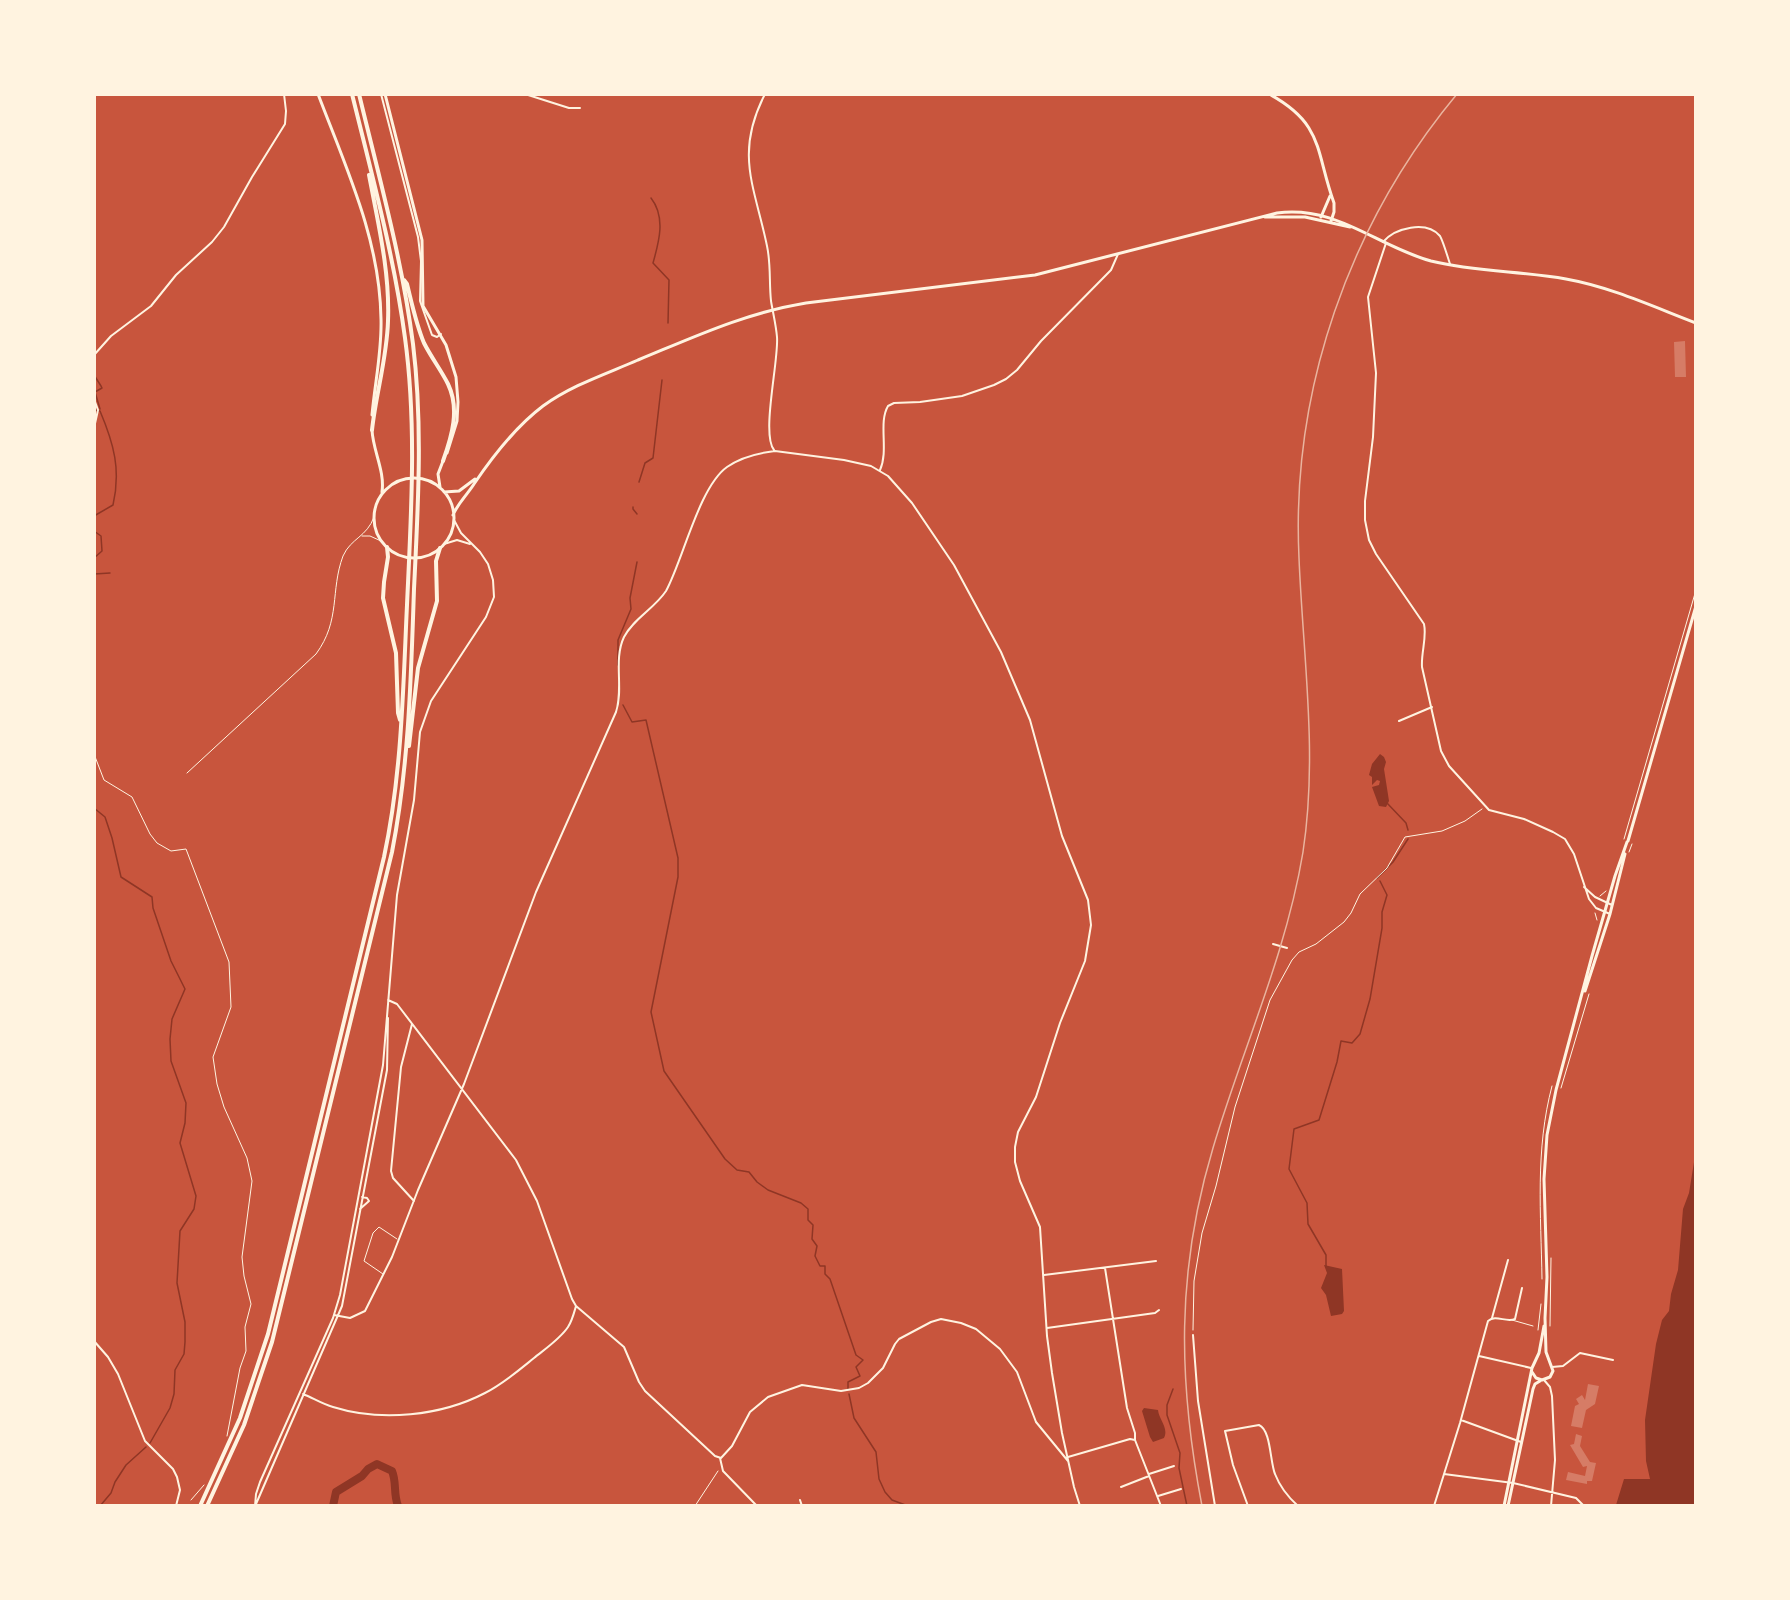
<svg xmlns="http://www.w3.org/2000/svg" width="1790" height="1600" font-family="Karla,sans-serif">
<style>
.water{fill:#8f3625}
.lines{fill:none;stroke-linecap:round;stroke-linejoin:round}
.stream{stroke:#8f3625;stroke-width:1.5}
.river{stroke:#8f3625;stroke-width:8}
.building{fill:#d67c66}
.path{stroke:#fff3e0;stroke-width:1}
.service{stroke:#fff3e0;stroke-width:1}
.minor{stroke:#fff3e0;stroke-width:2}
.tertiary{stroke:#fff3e0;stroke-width:2}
.secondary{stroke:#fff3e0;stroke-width:3}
.primary{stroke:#fff3e0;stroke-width:3}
.motorway{stroke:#fff3e0;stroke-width:4}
.rail{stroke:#e9b49f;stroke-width:1.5}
</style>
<rect width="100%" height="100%" fill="#c8553d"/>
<!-- water -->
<path class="water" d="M1380 754 1384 757 1386 762 1384 769 1389 801 1386 807 1379 806 1372 787 1379 785 1380 781 1377 780 1372 785V777L1369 775 1372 764Z
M1695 1156V1505H1616L1624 1479H1650L1646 1461 1645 1420 1656 1344 1662 1320 1669 1311 1671 1294 1678 1270 1683 1209 1689 1193Z
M1324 1265 1342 1269 1344 1311 1342 1314 1331 1316 1326 1295 1321 1288 1327 1273Z
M1144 1408 1158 1410C1159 1420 1169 1428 1164 1438L1153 1442 1150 1437 1142 1411Z"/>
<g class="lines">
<!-- stream -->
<path class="stream" d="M651 198C666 217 659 242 653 263L669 280 668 323
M94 375 101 386 102 388 95 392 100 409
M94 410 100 411C114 444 121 470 113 505L94 516
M639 482 645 463 653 458 662 380
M633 507V509L637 514
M94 531 101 536 102 551 94 558
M94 574 110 573
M618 665V640L631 609 630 598 637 562
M623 705 632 722 646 720 678 858V877L651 1012 664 1071 725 1159 737 1170 749 1172 757 1182 768 1190 801 1203 808 1209V1220L813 1225 812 1239 817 1246 815 1256 820 1266H825V1274L830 1279 856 1355 863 1360 856 1367 860 1376 848 1382V1389
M1387 803 1406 823 1408 830
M94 808 105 817 112 838 121 877 152 897 153 908 171 961 185 989 172 1019 170 1039 171 1061 186 1103 185 1123 180 1143 196 1196 194 1209 180 1231 177 1283 185 1322V1342L184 1354 175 1370 174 1394 170 1408 150 1443
M1377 878 1393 862 1408 839
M1326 1266V1255L1308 1224 1307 1203 1289 1169 1294 1129 1319 1120 1337 1062 1341 1041 1352 1043 1360 1034 1370 999 1382 928V912L1387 895 1380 881
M1173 1389 1167 1405V1415L1180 1453 1179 1468 1187 1506
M849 1394 854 1418 876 1452 879 1479 885 1492 892 1500 908 1506
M100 1506 111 1493 115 1482 126 1465 146 1447"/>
<!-- river -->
<path class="river" d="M333 1506 336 1492 362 1476 368 1469 377 1464 392 1471C397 1483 393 1493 398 1506"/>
</g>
<!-- building -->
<path class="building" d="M1685 341 1686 377H1675L1674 342Z
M1588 1384 1599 1386 1595 1404 1586 1410 1582 1428 1571 1426 1575 1406 1579 1404 1576 1399 1582 1395 1585 1400Z
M1576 1434 1582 1436 1580 1446 1590 1462 1596 1463 1592 1481H1587V1484L1566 1480 1568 1472 1585 1476 1587 1466 1583 1467 1570 1445 1574 1444Z"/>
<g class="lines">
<!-- path -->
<path class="path" d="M94 754 104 780 132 797 150 834 157 843 171 851 186 849 229 962 231 1007 213 1057 217 1084 224 1107 247 1158 252 1181 242 1257 244 1276 251 1304 245 1327 246 1351 240 1368 227 1436
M1624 839 1696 590
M1629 852 1632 844
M1600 896 1606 891
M1595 913 1597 920
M1561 1088 1589 994
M1542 1279C1541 1214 1535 1150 1552 1086
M1550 1326 1551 1258
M1193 1330 1194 1281 1202 1233 1216 1186 1235 1107 1270 1000 1292 960 1299 952 1316 944 1344 922 1351 913 1360 894 1387 868 1405 837 1442 831 1465 821 1482 809
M1538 1330 1541 1304
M191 1500 204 1485
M695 1506 718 1471"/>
<!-- service -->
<path class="service" d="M362 536H370L381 541
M187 773 316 654C341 620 330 591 343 556 351 538 367 537 374 517
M383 1274 364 1261 373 1233 379 1227 397 1239
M1512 1320 1533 1326"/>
<!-- minor -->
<path class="minor" d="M381 94 418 237 421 261 420 301 432 335 437 337 441 334
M525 94 569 108H580
M765 94C734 154 755 187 767 246 771 264 769 282 771 301 773 313 776 325 777 337 779 360 761 434 774 450
M1383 242C1395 228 1426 220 1440 236 1443 241 1448 258 1450 264
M94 355 111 336 151 306 176 275 212 242 224 227 252 177 285 124 286 111 284 94
M94 399 98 410 94 428
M880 470C889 450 878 423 888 406L894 403 920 402 962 396 994 385 1006 379 1017 370 1041 341 1111 270 1118 254
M444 544 457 540 470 544
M1399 721 1432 707
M1273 944 1287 948
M388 1000 397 1004 516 1160 537 1201 572 1299 576 1306 624 1347 639 1382 645 1391 715 1456 721 1458 732 1446 750 1412 768 1397 802 1385 841 1391 859 1388 868 1383 883 1368 895 1344 899 1339 931 1322 941 1319 961 1323 976 1329 1000 1349 1017 1372 1036 1422 1068 1461
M412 1024 401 1067 391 1171 393 1178 414 1201
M360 1209 369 1201 367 1198 362 1197
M1105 1268 1127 1408 1135 1433V1440
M1044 1275 1156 1261
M334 1315 350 1318 365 1311 392 1257 418 1190 464 1084 536 892 616 712C624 688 613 660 624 637 634 618 654 609 666 591 683 560 699 487 727 467 741 457 758 453 775 451L844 460 871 466 888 476 912 503 954 565 1001 652 1030 720 1062 836 1088 900 1091 925 1085 961 1060 1023 1036 1097 1018 1132 1015 1147V1162L1020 1181 1040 1227 1047 1336 1052 1373 1062 1433 1074 1487 1080 1506
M1492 1318 1508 1260
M1047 1328 1155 1313 1159 1310
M1193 1335 1198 1401 1215 1506
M1479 1356 1531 1368
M1552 1367 1563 1366 1580 1353 1613 1360
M1544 1380 1550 1387 1552 1396 1555 1460 1551 1506
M303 1394C313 1398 322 1404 333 1407 381 1422 441 1416 485 1393 503 1384 518 1371 534 1358 545 1349 560 1339 568 1327 572 1321 574 1313 576 1306
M1461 1420 1521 1442
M1068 1457 1130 1439 1135 1440 1161 1506
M720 1458 723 1471 757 1506
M1149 1474 1174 1466
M1444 1474 1513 1483 1576 1498 1584 1506
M1121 1487 1149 1476
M1158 1496 1181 1489
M800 1500 802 1506
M256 1504 342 1306 387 1070 388 1018
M255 1506 256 1494 260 1482 333 1318 340 1295 383 1065 397 895 414 800 420 732 431 701 486 617 494 597 493 580 488 564 480 552 461 533 454 520
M1248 1506 1233 1465 1225 1431 1259 1425C1271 1430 1270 1462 1275 1474 1280 1487 1288 1497 1298 1506
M1434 1506 1460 1423 1488 1321C1496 1314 1506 1323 1515 1319L1522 1288"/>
<!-- tertiary -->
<path class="tertiary" d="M1386 243 1368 297 1376 373 1373 437 1365 501V520L1369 540 1376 554 1424 624C1427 638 1421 652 1422 667L1441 751 1449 766 1489 810 1524 819 1553 832 1565 839 1574 854 1589 899 1596 908 1610 914
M1584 887 1595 897 1612 905
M94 1341 108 1357 118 1374 145 1441 173 1469 177 1477 180 1490 176 1506"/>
<!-- secondary -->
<path class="secondary" d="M318 94C346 168 380 239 381 319 382 351 375 382 372 415
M385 94 422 240 423 306 446 345 456 377 458 402 457 421 447 453
M1269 94C1324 124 1315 150 1334 203V212L1331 221
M1321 217 1330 196"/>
<!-- primary -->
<path class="primary" d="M1265 217H1305L1350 227
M372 430C373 451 385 471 382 492
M374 518a40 40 0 1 1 80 0a40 40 0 1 1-80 0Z
M440 487 438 474 443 461
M444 492 459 491 475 479
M453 515C458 503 467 495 474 484 493 456 515 427 543 406 572 385 606 374 638 360 694 337 745 313 806 303L1035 275 1277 213C1337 205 1376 246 1431 261 1476 272 1521 271 1566 279 1611 287 1654 307 1696 323
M1628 841 1696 606
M1585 991 1610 914 1625 854
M1532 1372 1536 1378 1542 1380 1550 1377 1553 1371 1546 1352 1545 1318 1547 1277 1544 1179 1547 1135 1556 1090 1592 956 1615 876 1627 842
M1504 1506 1532 1368 1539 1353 1544 1326
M1508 1506 1533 1389 1535 1384 1540 1381"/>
<!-- motorway -->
<path class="motorway" d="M369 175C378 223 390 272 388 321 387 358 376 393 372 430
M404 280 407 284C412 304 416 324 424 343 431 357 441 370 448 384 460 409 452 436 443 461
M387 547 388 557 384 582 383 598 396 653 398 713 400 720
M409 746 418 668 437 601 436 561 440 548
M200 1506 240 1418 268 1334 384 857C402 773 403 689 407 605 411 516 417 426 405 338 394 256 372 175 352 94
M207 1506 244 1425 272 1342 392 852C409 765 411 677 414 589 418 507 423 425 413 344 402 259 379 177 359 94"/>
<!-- rail -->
<path class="rail" d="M1202 1506C1178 1381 1176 1271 1213 1148 1242 1050 1286 955 1303 852 1318 754 1303 657 1299 558 1291 390 1349 224 1457 94"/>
</g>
<!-- border -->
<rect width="1790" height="1600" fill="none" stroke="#fff3e0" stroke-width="192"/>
</svg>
